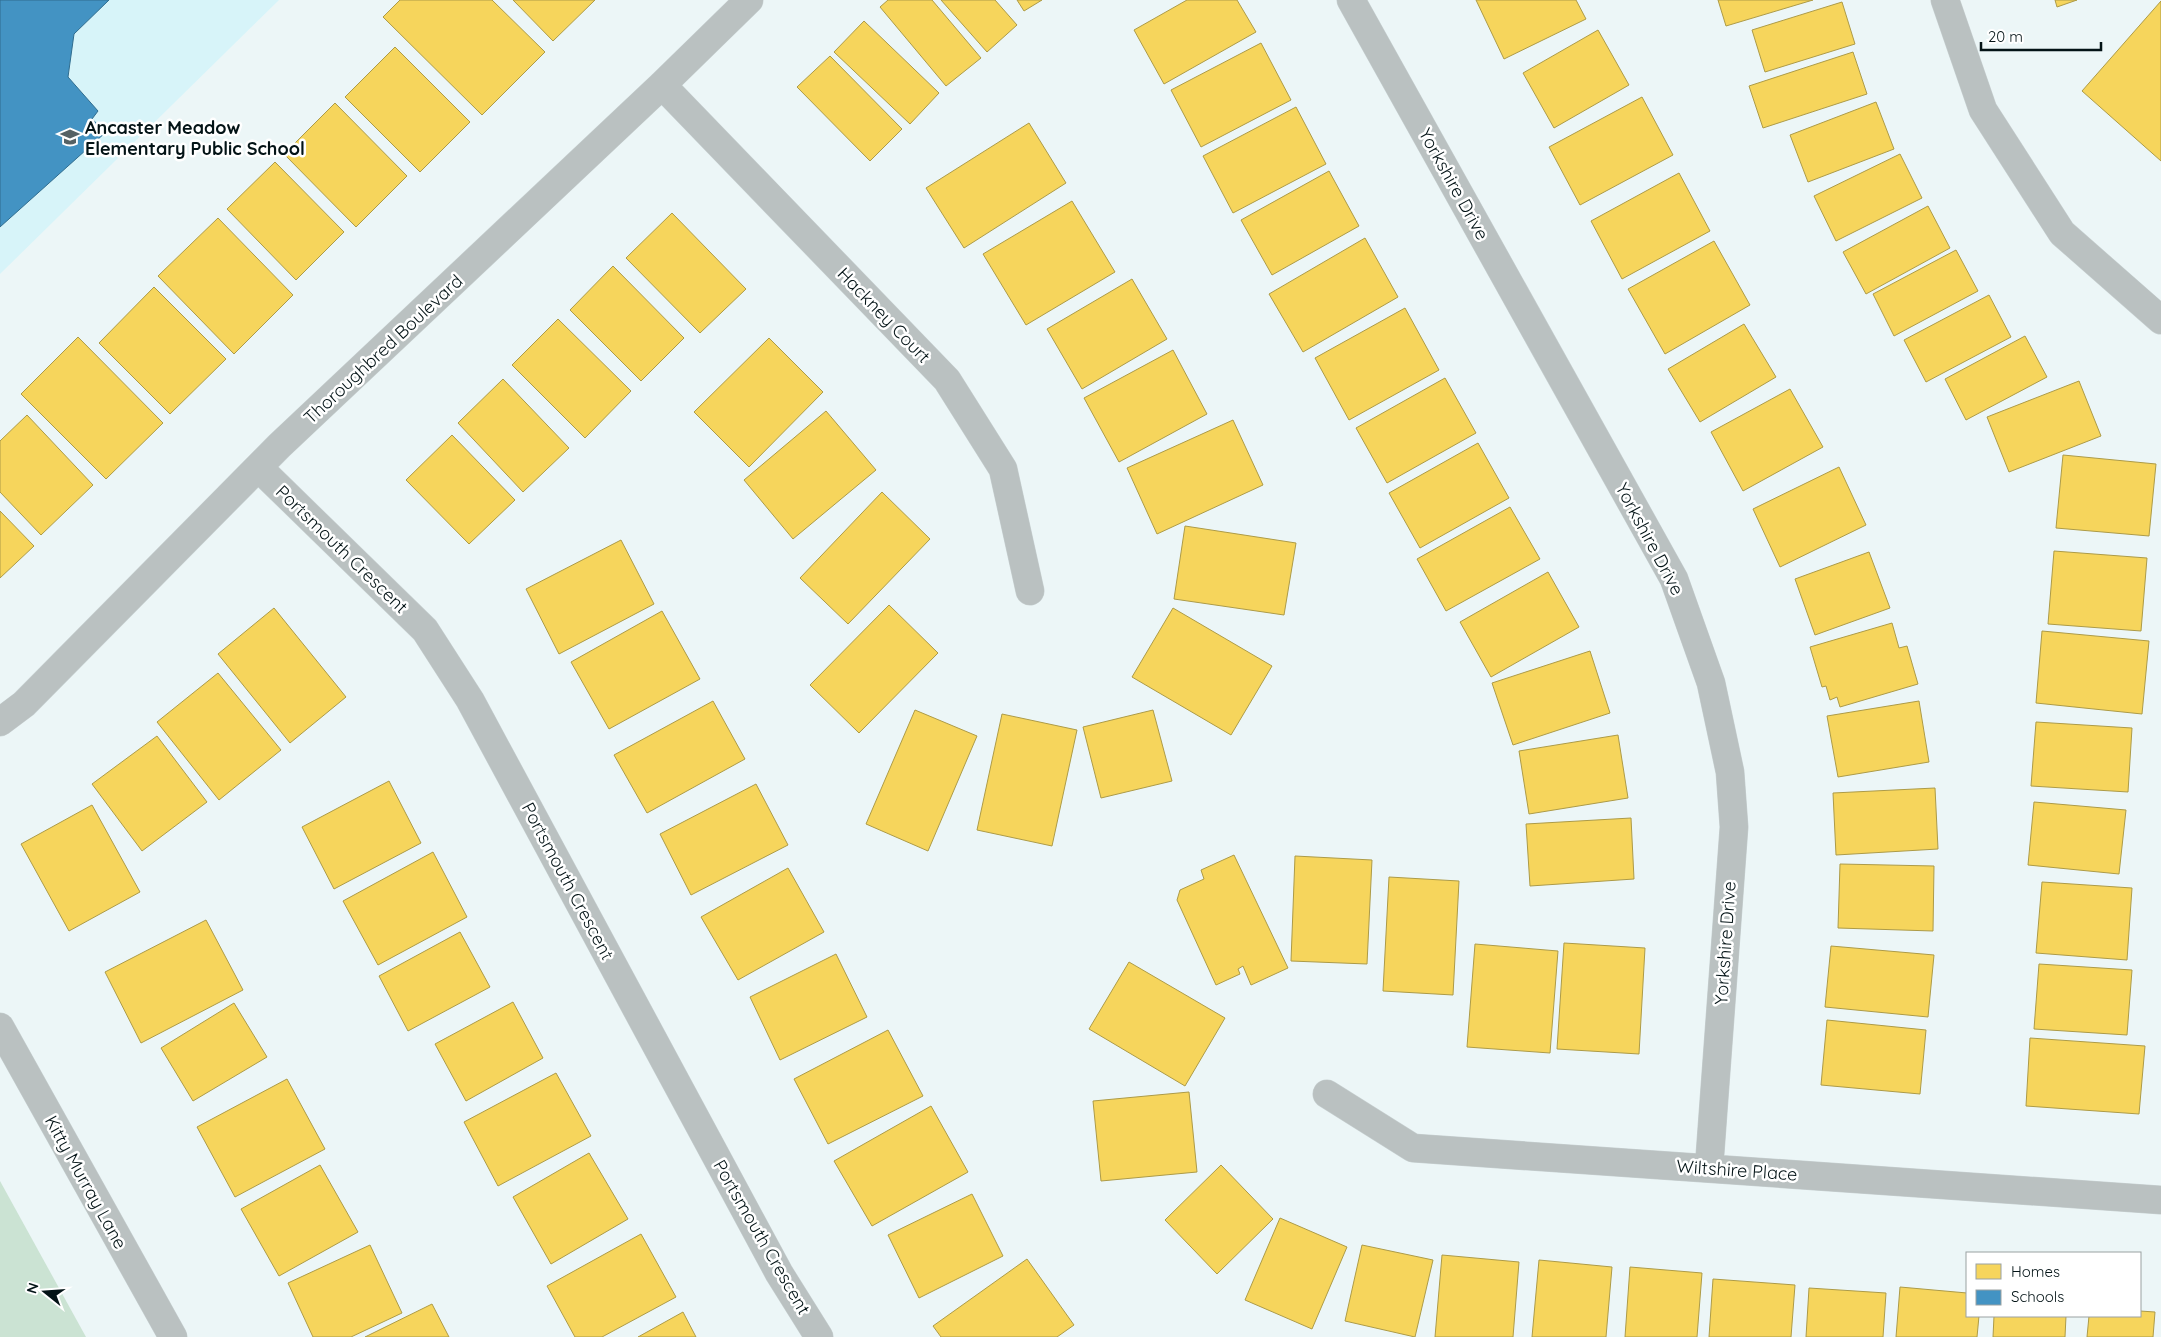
<svg xmlns="http://www.w3.org/2000/svg" width="2161" height="1337" font-family="Quicksand,sans-serif">
<style>
.built{fill:#d7f4f9}
.green{fill:#cbe3d3}
.homes{fill:#f6d55c;stroke:#ad9b47}
.schools{fill:#4393c3;stroke:#306d8f}
.lines{fill:none;stroke-linecap:round;stroke-linejoin:round}
.street-casing{stroke:#c8d1d2;stroke-width:29}
.street{stroke:#bac1c1;stroke-width:28}
.labels{text-anchor:middle;dominant-baseline:central;stroke-width:5;stroke-linejoin:round;paint-order:stroke}
.poi-label{font-size:18px;font-weight:bold;fill:#031316;stroke:#fff;text-anchor:start}
.street-label{font-size:18px;fill:#031316;stroke:#fff}
</style>
<rect width="100%" height="100%" fill="#ecf6f7"/>
<!-- built -->
<path class="built" d="M0 0H279L0 274Z"/>
<!-- green -->
<path class="green" d="M0 1181 86 1337H0Z"/>
<!-- homes -->
<path class="homes" d="M400 0H492L545 52 482 115 383 17Z
M513 0H595L553 41Z
M888 0H932L981 58 946 86 880 7Z
M941 0H995L1017 25 987 52Z
M1017 0H1042L1024 11Z
M1187 0H1237L1256 32 1164 84 1134 30Z
M1476 0H1576L1586 19 1504 59Z
M1718 0H1813L1726 26Z
M2055 0H2077L2057 7Z
M2161 1V161L2082 91Z
M1842 2 1855 44 1765 72 1752 30Z
M864 21 939 93 910 124 834 52Z
M1598 30 1629 85 1554 128 1523 73Z
M1261 43 1291 100 1201 147 1171 90Z
M395 47 470 122 420 172 345 97Z
M1853 52 1867 94 1763 128 1749 86Z
M830 56 902 129 870 161 797 87Z
M1642 97 1673 155 1580 205 1549 147Z
M1876 102 1894 149 1808 182 1790 135Z
M335 103 407 176 356 227 284 154Z
M1296 107 1326 164 1233 213 1203 156Z
M1029 123 1066 183 964 248 926 188Z
M1900 154 1922 198 1836 241 1814 196Z
M275 162 344 232 296 280 227 209Z
M1329 171 1359 226 1272 275 1241 220Z
M1679 173 1710 231 1622 279 1591 221Z
M1072 201 1115 272 1026 325 983 254Z
M1928 206 1950 248 1866 294 1843 252Z
M672 213 746 289 700 333 626 258Z
M218 218 293 295 234 354 158 276Z
M1365 238 1398 297 1303 352 1269 294Z
M1714 241 1750 305 1665 354 1628 289Z
M1956 250 1978 291 1894 336 1873 294Z
M613 266 684 338 641 381 570 310Z
M1132 279 1167 339 1082 389 1047 329Z
M154 287 226 359 170 414 99 343Z
M1989 295 2011 337 1926 382 1904 340Z
M1405 308 1439 370 1349 420 1315 358Z
M558 319 631 391 585 438 512 365Z
M1744 324 1776 377 1700 422 1668 369Z
M2025 336 2047 377 1966 420 1945 379Z
M78 337 163 423 106 479 21 394Z
M769 338 823 392 749 467 694 412Z
M1173 350 1207 414 1119 462 1084 398Z
M1445 378 1476 433 1387 483 1356 428Z
M503 379 569 448 523 492 458 423Z
M2079 381 2101 436 2009 472 1987 417Z
M1790 389 1823 447 1743 491 1711 432Z
M826 411 876 470 793 539 744 480Z
M27 415 93 485 41 535 0 492V441Z
M1233 420 1263 485 1157 534 1127 468Z
M452 435 515 500 469 544 406 480Z
M1478 443 1509 498 1420 548 1389 493Z
M2063 455 2156 464 2149 536 2056 528Z
M1839 467 1866 525 1780 567 1753 509Z
M882 492 930 539 848 624 800 578Z
M1510 507 1540 559 1446 611 1417 559Z
M0 511 34 546 0 578Z
M1185 526 1296 543 1284 615 1174 599Z
M621 540 654 604 559 654 526 589Z
M2054 551 2147 558 2141 631 2048 624Z
M1869 552 1890 608 1815 635 1795 579Z
M1548 572 1579 627 1491 677 1460 622Z
M889 605 938 653 859 733 810 685Z
M274 608 346 697 290 743 218 654Z
M1173 608 1272 666 1231 735 1132 677Z
M662 611 700 679 609 729 571 662Z
M1892 623 1899 648 1907 646 1918 684 1840 707 1837 697 1830 700 1826 686 1822 687 1810 647Z
M2042 631 2149 641 2142 714 2036 703Z
M1590 651 1610 713 1513 745 1492 683Z
M218 673 281 750 219 800 157 722Z
M713 701 745 759 647 813 614 755Z
M1919 701 1929 762 1838 777 1827 716Z
M915 710 977 736 928 851 866 824Z
M1153 710 1172 781 1101 798 1083 727Z
M1002 714 1077 730 1052 846 977 830Z
M2036 722 2132 728 2128 792 2031 786Z
M1618 735 1628 798 1529 814 1519 751Z
M157 736 207 802 142 851 92 784Z
M389 781 421 843 334 889 302 827Z
M756 784 788 845 691 895 660 834Z
M1935 788 1938 849 1836 855 1833 793Z
M2034 802 2126 810 2119 874 2028 865Z
M92 805 140 892 69 931 21 844Z
M1631 818 1634 879 1530 886 1526 824Z
M433 852 467 917 378 965 343 901Z
M1234 855 1288 968 1251 985 1243 966 1238 969 1240 974 1216 985 1177 900 1180 890 1204 879 1201 870Z
M1295 856 1372 860 1367 964 1291 961Z
M1840 864 1934 866 1933 931 1838 928Z
M788 868 824 932 738 980 701 917Z
M1389 877 1459 881 1453 995 1383 991Z
M2042 882 2132 888 2127 960 2036 953Z
M206 920 243 990 141 1043 105 972Z
M460 932 490 987 408 1031 379 976Z
M1564 943 1645 948 1639 1054 1557 1049Z
M1475 944 1558 951 1550 1053 1467 1047Z
M1831 946 1934 955 1928 1017 1825 1007Z
M836 954 867 1017 780 1060 750 997Z
M1129 962 1225 1018 1185 1086 1089 1029Z
M2039 964 2132 970 2127 1035 2034 1029Z
M513 1002 543 1058 466 1101 435 1044Z
M234 1003 267 1057 193 1101 161 1048Z
M1827 1020 1926 1030 1920 1094 1821 1085Z
M888 1030 923 1096 828 1144 794 1079Z
M2030 1038 2145 1046 2139 1114 2026 1106Z
M556 1073 591 1136 498 1186 464 1122Z
M287 1079 325 1149 235 1197 197 1127Z
M1189 1092 1197 1172 1101 1181 1093 1101Z
M931 1106 968 1172 872 1226 834 1161Z
M589 1153 628 1219 551 1264 513 1197Z
M320 1165 358 1232 279 1276 241 1209Z
M1221 1165 1273 1219 1217 1274 1165 1220Z
M972 1194 1003 1256 919 1298 888 1235Z
M1280 1218 1347 1247 1312 1329 1245 1300Z
M641 1234 676 1297 602 1337H575L547 1286Z
M370 1245 402 1313 351 1337H313L288 1283Z
M1362 1245 1433 1260 1415 1337 1345 1321Z
M1442 1255 1519 1262 1513 1337H1435Z
M1027 1259 1074 1325 1057 1337H941L933 1326Z
M1539 1260 1612 1267 1606 1337H1532Z
M1630 1267 1702 1273 1697 1337H1625Z
M1713 1279 1795 1285 1791 1337H1709Z
M1900 1287 1967 1293V1316H1979L1977 1337H1896Z
M1809 1288 1886 1293 1883 1337H1806Z
M432 1304 449 1337H365Z
M2140 1311 2155 1312 2153 1337H2087L2089 1316H2140Z
M683 1312 696 1337H638Z
M1994 1316H2066L2065 1337H1993Z"/>
<!-- schools -->
<path class="schools" d="M0 0H109L74 34 68 77 98 111 92 119 106 132 0 227Z"/>
<g class="lines">
<!-- street casing -->
<g class="street-casing">
<path id="street" d="M1351 0 1674 579 1711 683 1730 772 1734 827 1709 1168
M1945 0 1983 110 2062 233 2161 320
M662 85 947 380 1003 469 1030 591
M259 468 425 630 470 700 779 1273 819 1337
M0 722 24 704 279 446 662 85 749 0
M0 1027 173 1337
M1327 1094 1413 1148 2161 1200"/>
</g>
<!-- street -->
<use href="#street" class="street"/>
</g>
<!-- icons -->
<defs>
<g id="school-bare" transform="scale(1.5)"><path d="M0-5L7-2L0 1L-7-2ZM-4 1L0 2.5L4 1V4Q0 6-4 4Z" fill="#556265" stroke="#fff" stroke-width="2.5" paint-order="stroke"/></g>
</defs>
<g fill-rule="evenodd">
<use href="#school-bare" x="70" y="137"/>
</g>
<g class="labels">
<!-- poi labels -->
<g class="poi-label">
<text x="85" y="127">Ancaster Meadow<tspan x="85" dy="21">Elementary Public School</tspan></text>
</g>
<!-- street labels -->
<g class="street-label">
<text transform="translate(1454 184) rotate(61)">Yorkshire Drive</text>
<text transform="translate(884 315) rotate(46)">Hackney Court</text>
<text transform="translate(383 349) rotate(-43)">Thoroughbred Boulevard</text>
<text transform="translate(1650 539) rotate(62)">Yorkshire Drive</text>
<text transform="translate(342 549) rotate(44)">Portsmouth Crescent</text>
<text transform="translate(568 881) rotate(62)">Portsmouth Crescent</text>
<text transform="translate(1725 943) rotate(-86)">Yorkshire Drive</text>
<text transform="translate(1737 1170) rotate(4)">Wiltshire Place</text>
<text transform="translate(86 1182) rotate(61)">Kitty Murray Lane</text>
<text transform="translate(762 1237) rotate(60)">Portsmouth Crescent</text>
</g>
</g>
<!-- legend -->
<rect x="1966" y="1252" width="175" height="65" fill="#ffffff" stroke="#9aa1a2"/>
<rect x="1976" y="1264" width="25" height="15" fill="#f6d55c" stroke="#9aa1a2"/>
<text x="2011" y="1277" font-size="15" fill="#031316">Homes</text>
<rect x="1976" y="1290" width="25" height="15" fill="#4393c3" stroke="#9aa1a2"/>
<text x="2011" y="1302" font-size="15" fill="#031316">Schools</text>
<!-- north arrow -->
<g transform="translate(45 1292) rotate(287)" stroke="#ffffff" stroke-width="4" paint-order="stroke">
<path d="M0-4L9 19L0 12L-9 19Z" fill="#031316"/>
<text y="-8" font-size="14" font-weight="bold" text-anchor="middle" fill="#031316">N</text>
</g>
<!-- scale -->
<path d="M1981 42v8h120v-8" fill="none" stroke="#031316" stroke-width="2.5"/>
<text x="1988" y="42" font-size="15" fill="#031316" stroke="#ffffff" stroke-width="4" paint-order="stroke">20 m</text>
</svg>
